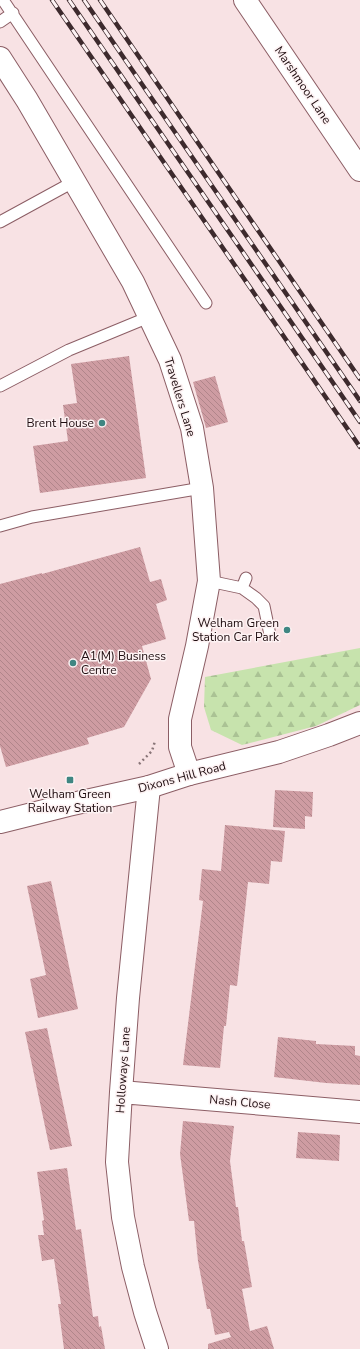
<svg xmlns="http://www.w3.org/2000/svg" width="360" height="1349" font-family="'Nunito Sans',sans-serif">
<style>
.forest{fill:url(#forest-firs)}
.building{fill:url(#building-back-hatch)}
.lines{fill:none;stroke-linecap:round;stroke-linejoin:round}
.lane-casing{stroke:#8c5e65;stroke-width:13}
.street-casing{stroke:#8c5e65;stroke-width:24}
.secondary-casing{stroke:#8c5e65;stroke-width:24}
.path{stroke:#897578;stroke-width:2.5;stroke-dasharray:2 3;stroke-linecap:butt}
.lane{stroke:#fff;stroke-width:11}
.street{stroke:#fff;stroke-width:22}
.secondary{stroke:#fff;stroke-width:22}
.rail-casing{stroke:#3d2a2d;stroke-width:4.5}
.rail{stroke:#fdf2f3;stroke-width:3;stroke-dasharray:9;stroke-linecap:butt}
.poi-dot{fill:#3f8682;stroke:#fdf2f3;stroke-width:1.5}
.labels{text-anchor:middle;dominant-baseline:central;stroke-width:3;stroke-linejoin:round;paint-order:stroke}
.street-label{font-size:12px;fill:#1e0c0f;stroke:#fdf2f3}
.poi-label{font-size:12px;fill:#1e0c0f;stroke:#fdf2f3;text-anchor:end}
</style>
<defs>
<pattern id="forest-firs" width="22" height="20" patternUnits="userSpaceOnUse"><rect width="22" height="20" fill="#c7e3ad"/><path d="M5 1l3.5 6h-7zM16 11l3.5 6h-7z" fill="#aac294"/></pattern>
<pattern id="building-back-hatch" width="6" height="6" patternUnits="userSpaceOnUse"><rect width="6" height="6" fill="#ce9ca2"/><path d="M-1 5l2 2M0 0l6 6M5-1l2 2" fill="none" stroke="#b0858a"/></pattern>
</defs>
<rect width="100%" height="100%" fill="#f8e2e4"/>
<!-- forest -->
<path class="forest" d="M360 648V705L316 726 242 745 211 730 204 707 205 677Z"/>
<!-- building -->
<path class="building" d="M129 356 146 478 40 493 33 446 68 441 63 405 77 403 71 364Z
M215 376 228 422 206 428 193 382Z
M140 547 150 582 161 579 167 600 156 604 166 639 142 646 151 679 124 727 87 738 89 744 6 767 0 746V584L42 573V574Z
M275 790 313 792 312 817 305 816V829L273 827Z
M225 825 285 831 282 862 271 861 269 884 248 882 237 986 230 985 226 1026H224L220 1068 183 1065 203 901 199 900 202 869 221 871Z
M51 881 78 1009 38 1018 30 979 46 975 27 886Z
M47 1028 72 1146 50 1150 25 1032Z
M278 1037 316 1041V1044L355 1046V1055L360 1056V1085L326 1083 274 1077Z
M183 1121 234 1126 230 1161 236 1207H238L242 1241H244L252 1287 242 1289 250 1331 267 1326 274 1349H208V1344L231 1337 229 1332 215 1335 210 1309H207L198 1261 194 1221H189L180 1154Z
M298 1132 340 1135 339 1161 296 1158Z
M67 1168 76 1230 81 1229 93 1317 98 1316 99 1327 101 1326 105 1349H64L58 1304H61L54 1259 42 1261 38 1235H44L42 1221 44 1220 37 1172Z"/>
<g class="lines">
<!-- lane casing -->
<g class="lane-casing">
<path id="lane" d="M3 0 206 303
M0 22 13 13
M0 222 75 181
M0 386 69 350 149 317
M0 526 32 517 202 488
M209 581 242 588 256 598 264 606 270 635
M242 588 246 578"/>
</g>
<!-- street casing -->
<g class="street-casing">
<path id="street" d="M245 0 360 170
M0 58 27 100 133 282 170 360 192 428 202 488 209 581 197 646 180 719V747L189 774
M149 787 128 998 121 1092 117 1162 123 1217 133 1267 145 1312 157 1349
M121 1092 360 1112"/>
</g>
<!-- secondary casing -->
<g class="secondary-casing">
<path id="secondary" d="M0 822 68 805 149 787 189 774 279 752 329 735 360 723"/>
</g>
<!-- path -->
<path class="path" d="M139 764 152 751 155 741"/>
<!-- lane -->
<use href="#lane" class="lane"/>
<!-- street -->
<use href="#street" class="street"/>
<!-- secondary -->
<use href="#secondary" class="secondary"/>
<!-- rail casing -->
<g class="rail-casing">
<path id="rail" d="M52 0 360 447
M69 0 360 422
M84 0 360 401
M100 0 360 379"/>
</g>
<!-- rail -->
<use href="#rail" class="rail"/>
</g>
<!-- markers -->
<g class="poi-dot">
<circle cx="102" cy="423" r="4"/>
<circle cx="287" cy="630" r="4"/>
<circle cx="73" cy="663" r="4"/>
<rect x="66" y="776" width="8" height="8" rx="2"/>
</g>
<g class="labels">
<!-- street labels -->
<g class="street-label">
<text transform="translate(303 85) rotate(56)">Marshmoor Lane</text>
<text transform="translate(180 397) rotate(73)">Travellers Lane</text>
<text transform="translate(182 777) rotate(-15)">Dixons Hill Road</text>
<text transform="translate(123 1070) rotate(-86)">Holloways Lane</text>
<text transform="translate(240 1102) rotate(5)">Nash Close</text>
</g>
<!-- poi labels -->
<g class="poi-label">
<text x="94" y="423">Brent House</text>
<text x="279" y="623">Welham Green<tspan x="279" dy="14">Station Car Park</tspan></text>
<text x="81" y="656" text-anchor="start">A1(M) Business<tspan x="81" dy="14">Centre</tspan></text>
<text x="70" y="794" text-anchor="middle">Welham Green<tspan x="70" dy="14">Railway Station</tspan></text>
</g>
</g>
</svg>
